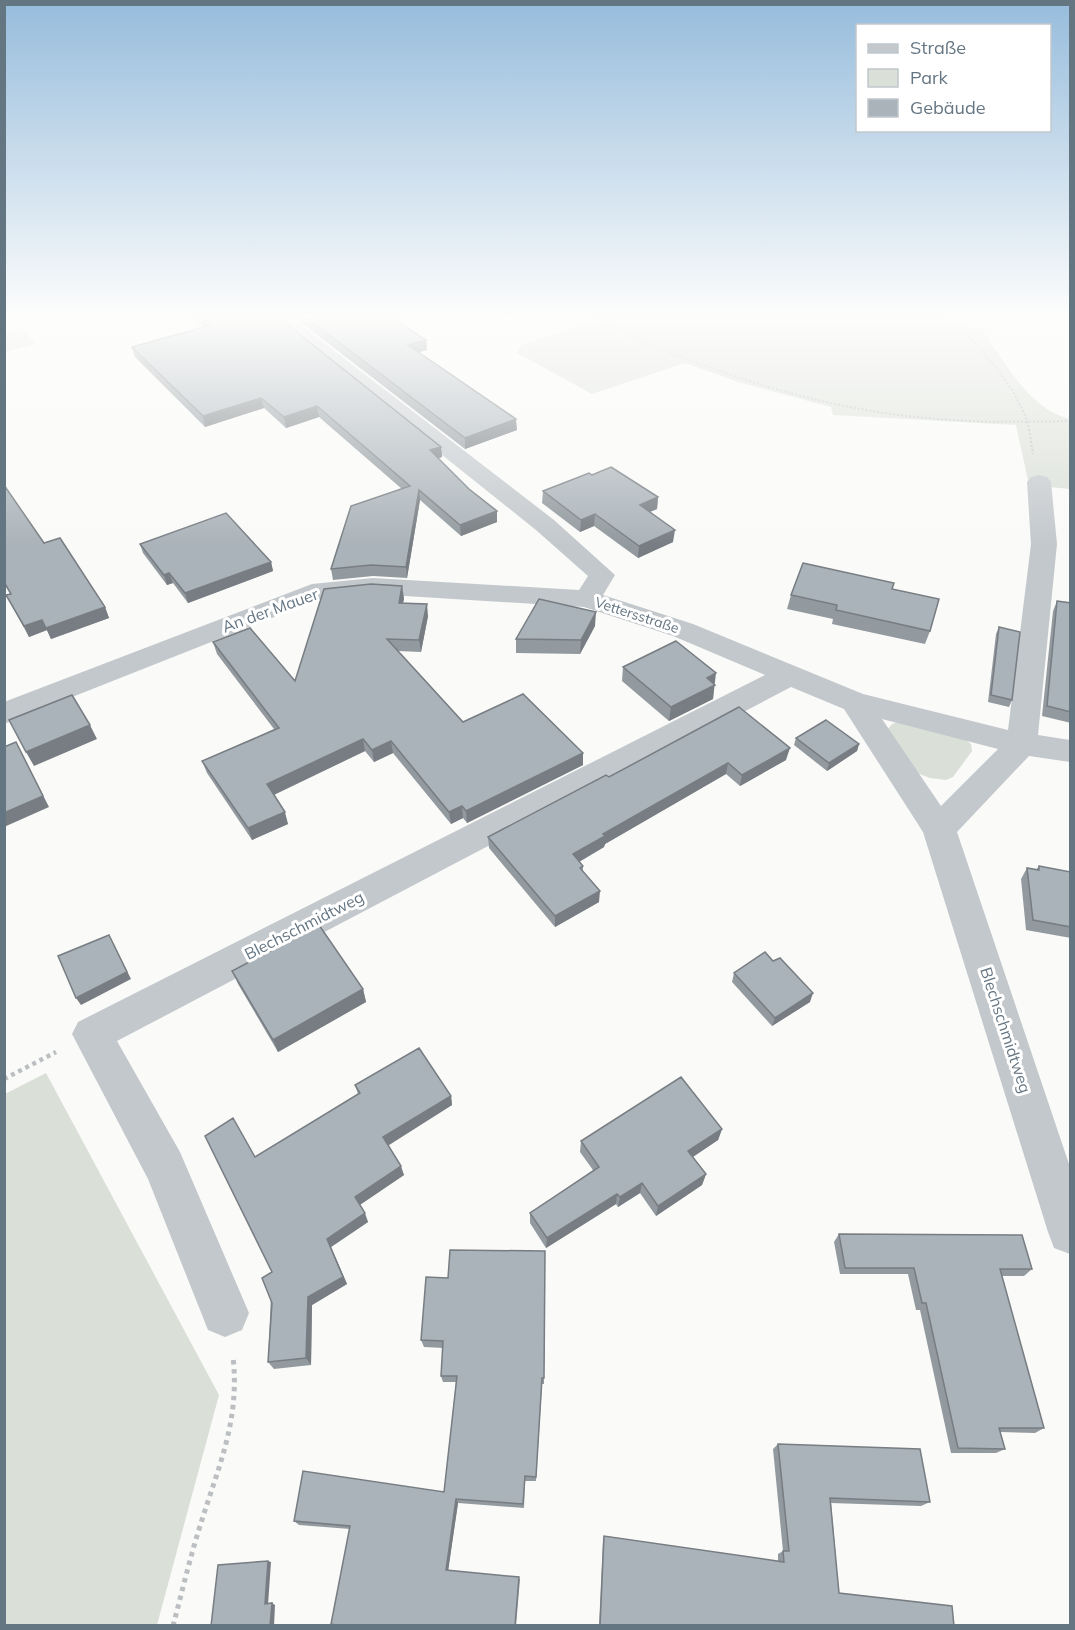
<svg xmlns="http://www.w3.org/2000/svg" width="1075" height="1630" font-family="Mulish,sans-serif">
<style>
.green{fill:#dadfd7}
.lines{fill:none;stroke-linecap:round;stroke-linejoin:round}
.path-far2{stroke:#bbbfc2;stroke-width:2;stroke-dasharray:2 2;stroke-linecap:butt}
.path-far1{stroke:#bbbfc2;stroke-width:4.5;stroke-dasharray:4 4;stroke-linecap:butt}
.path{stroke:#bbbfc2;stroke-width:5;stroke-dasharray:4.5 4.5;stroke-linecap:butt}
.minor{fill:#c3c8cc;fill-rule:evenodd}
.wall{fill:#929a9f}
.shaded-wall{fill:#777d82}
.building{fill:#aab3b9;stroke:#777d82;stroke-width:1.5}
.labels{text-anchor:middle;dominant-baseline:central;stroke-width:6;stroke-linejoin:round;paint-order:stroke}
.far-street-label{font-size:14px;fill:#657683;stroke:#fff}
.street-label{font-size:16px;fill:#657683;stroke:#fff}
</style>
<rect width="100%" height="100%" fill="#fafaf8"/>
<!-- green -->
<path class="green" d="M588 318H941L947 325 981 328C1005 361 1028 409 1070 419V489L1029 485 1016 425 833 415 831 407 738 382 685 363 592 394 517 353 521 345 592 322Z
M22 329 36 344 5 352V333Z
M900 721 963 737 971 744 972 751 953 777 946 780 930 778 917 773 887 730 892 724Z
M46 1073 219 1395 157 1625H5V1094Z"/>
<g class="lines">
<!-- path-far2 -->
<path class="path-far2" d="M598 318C632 339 669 353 706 366 777 392 853 412 928 418 975 423 1023 422 1070 421
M953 318C980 350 1013 381 1027 421 1030 432 1031 443 1033 454"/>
<!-- path-far1 -->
<path class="path-far1" d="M4 1079 56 1052"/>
<!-- path -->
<path class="path" d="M173 1626C182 1592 190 1557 201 1523 219 1465 240 1420 233 1357"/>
<!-- minor -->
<path class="minor" d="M271 318H292L554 520 615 575 603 595 693 624 863 694 1008 730 1031 544 1027 482 1031 477 1039 475 1047 477 1051 482 1057 544 1038 735 1070 740V762L1029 756 957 832 1070 1167V1254L1054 1248 1048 1232 923 832 844 709 791 687 117 1041 180 1152 249 1313 242 1330 225 1337 208 1330 148 1179 72 1034 78 1022 765 675 673 636 584 607 373 594 317 600 4 724V702L312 584 373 578 579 590 588 576 536 530ZM882 719 998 749 941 806Z"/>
</g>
<!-- wall -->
<path class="wall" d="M193 318H279L441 447 442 457 438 458 469 489 497 511V522L461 536 420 500 407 578 373 576 333 580 331 569 402 489 319 417 286 428 264 408 205 427 135 357 132 347 204 327Z
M295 318H392L426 340 427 350 419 352 517 430 465 449Z
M592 475 658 497 657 509 650 512 673 542 638 558 594 526 580 532 542 503 543 491Z
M4 485 44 543 105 607 109 618 51 639 47 630 29 637 6 595 11 594 4 583Z
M140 544 271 562 273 571 188 603 173 583 167 585 143 553Z
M892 589 930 631 925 644 832 624 833 619 787 609 791 595Z
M404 598 403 603 428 616 421 652 398 651 463 722 583 765 467 823 463 818 451 824 393 753 374 762 365 751 274 795 288 824 252 840 207 773 202 761 274 729 217 654 213 642 295 681Z
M1057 601 1071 603V723L1042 716 1053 611Z
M595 626 580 654 516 653V639Z
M999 627 1012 700 1009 707 988 702 996 634Z
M623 667 714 684 713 699 669 721 622 681Z
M739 707 786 760 740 786 726 774 605 844 604 847 579 862 583 866V871L599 902 555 927 489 848 488 837 609 777Z
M796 738 859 744 857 751 827 771 794 745Z
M1039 866 1071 872V938L1026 930 1021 879 1027 868 1036 870Z
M232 971 363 989 366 1002 278 1052 238 984Z
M734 973 810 1002 772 1026 732 982Z
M355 1085 451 1096 452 1105 388 1145 404 1175 360 1205 368 1222 331 1247 347 1284 312 1305 311 1365 274 1369 268 1362 272 1272 255 1157 358 1094Z
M722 1129 718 1140 693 1157 706 1174 702 1185 656 1216 640 1193 618 1207 616 1204 546 1248 530 1223V1213L593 1170 580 1152 581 1141Z
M839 1234 1032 1269 1024 1276H1002L1044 1428 1035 1433 1000 1432 1005 1449 996 1453H951L920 1310H916L908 1274H840L834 1242Z
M545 1251 544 1384H542L536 1481H525L524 1508 458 1503 448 1570 520 1579 516 1626H336L331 1624 350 1529 299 1525 294 1521 444 1492 456 1382H443L441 1376 443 1348 424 1347 421 1340 448 1278Z
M778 1444 930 1502 921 1506 831 1503 839 1593 954 1626H599L603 1539 604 1536 778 1561V1554L783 1551 773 1449Z"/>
<!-- shaded-wall -->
<path class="shaded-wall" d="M426 340 427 350 409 355 408 345Z
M261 398 264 408 205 427 203 416Z
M317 406 319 417 286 428 284 417Z
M516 419 517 430 465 449V438Z
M441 447 442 457 431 461 430 450Z
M419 490 420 500 407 578 406 567Z
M658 497 657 509 639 516 640 505Z
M497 511V522L461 536 460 525Z
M595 514 594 526 580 532 581 520Z
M675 530 673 542 638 558 639 546Z
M271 562 273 571 188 603 185 593Z
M169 573 173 583 167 585 164 575Z
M402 586 404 598 401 615 399 603Z
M427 604 428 616 421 652 419 640Z
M105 607 109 618 51 639 46 628Z
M596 612 595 626 580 654 581 640Z
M42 620 47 630 29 637 24 626Z
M716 673 713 699 669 721 671 707 707 678Z
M90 725 97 739 34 766 26 752Z
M363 739 365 751 271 796 267 784Z
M391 741 393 753 374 762 372 750Z
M16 742 49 807 4 827V813Z
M859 744 857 751 827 771 829 763Z
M790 748 786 760 740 786 742 775Z
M583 753V765L467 823 466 811Z
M728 763 726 774 605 844 604 847 572 866 573 854 603 834Z
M462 806 463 818 451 824 449 812Z
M285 812 288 824 252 840 248 828Z
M600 891 599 902 555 927V916Z
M112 941 131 979 81 1005 76 998Z
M363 989 366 1002 278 1052 273 1040Z
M813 993 810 1002 772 1026 775 1018Z
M451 1096 452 1105 386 1147 383 1137Z
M722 1129 718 1140 685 1162 688 1151Z
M401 1166 404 1175 358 1206 355 1197Z
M706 1174 702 1185 656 1216 658 1206Z
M642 1183 640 1193 618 1207 620 1197Z
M617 1194 616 1204 546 1248 547 1238Z
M365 1213 368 1222 331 1247 347 1284 312 1305 311 1365 306 1358 308 1297 327 1239Z
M456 1499 458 1503 448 1572 446 1570Z
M268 1561 271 1562 268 1605 265 1604Z
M272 1603 275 1605 274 1626H270Z"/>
<!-- building -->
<path class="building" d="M202 318H279L441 447 430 450 469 489 497 511 460 525 419 490 406 567 371 565 331 569 351 506 410 486 317 406 284 417 261 398 203 416 132 347 211 325Z
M307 318H392L426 340 408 345 516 419 465 438Z
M611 467 658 497 640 505 675 530 639 546 595 514 581 520 543 491 589 473 592 475Z
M4 485 44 543 60 538 105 607 46 628 42 620 24 626 6 595 11 594 4 582Z
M226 513 271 562 185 593 169 573 164 575 140 544Z
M803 563 894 583 892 589 939 599 930 631 836 610 837 605 791 595Z
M371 584 402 586 399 603 427 604 419 640 387 639 463 722 523 694 583 753 466 811 462 806 449 812 391 741 372 750 363 739 267 784 285 812 248 828 202 761 279 728 213 642 250 628 295 681 324 589Z
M539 599 596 612 581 640 516 639Z
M1057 601 1071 603V712L1047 706Z
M999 627 1020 632 1012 700 991 695Z
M676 641 716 673 707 678 715 685 671 707 623 667Z
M72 695 90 725 26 752 9 720Z
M739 707 790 748 742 775 728 763 603 834 605 836 573 854 583 866 580 868 600 891 555 916 488 837 606 775 609 777Z
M826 720 859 744 829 763 796 738Z
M16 742 43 796 4 813V747Z
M1039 866 1071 872V927L1033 920 1027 868 1039 870Z
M319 925 363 989 273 1040 232 971Z
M109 935 127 972 76 998 58 956Z
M765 952 773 961 780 958 813 993 775 1018 734 973Z
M419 1048 451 1096 383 1137 401 1166 355 1197 365 1213 327 1239 343 1277 308 1297 306 1358 268 1362 272 1303 262 1278 272 1272 205 1136 233 1118 255 1157 360 1093 355 1085Z
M681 1077 722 1129 688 1151 706 1174 658 1206 642 1183 620 1197 617 1194 547 1238 530 1213 599 1167 581 1141Z
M839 1234 1022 1235 1032 1269H1000L1044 1428H999L1005 1449 958 1448 926 1303H922L914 1268H845Z
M450 1250 545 1251 544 1378H542L536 1477 525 1476 523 1504 456 1499 446 1570 519 1577 515 1626H340L331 1624 350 1526 294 1521 303 1471 444 1492 457 1376H441L443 1341 421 1340 426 1277 448 1278Z
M778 1444 920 1449 930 1502 830 1498 839 1593 952 1606 954 1626H600L604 1536 784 1562 783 1551H789Z
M268 1561 265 1604 272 1603 270 1626H211L218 1565Z"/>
<!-- sky -->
<linearGradient id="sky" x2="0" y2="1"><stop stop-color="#96bcdc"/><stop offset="0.58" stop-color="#fdfdfc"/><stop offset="1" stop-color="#fdfdfc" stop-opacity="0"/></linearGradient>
<rect width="1075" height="546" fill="url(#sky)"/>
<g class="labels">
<!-- far-street labels -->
<g class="far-street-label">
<text transform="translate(637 615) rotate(18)">Vettersstraße</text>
</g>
<!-- street labels -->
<g class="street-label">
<text transform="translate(270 610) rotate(-20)">An der Mauer</text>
<text transform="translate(304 925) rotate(-27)">Blechschmidtweg</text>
<text transform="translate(1006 1030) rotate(72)">Blechschmidtweg</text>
</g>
</g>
<!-- border -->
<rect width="1075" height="1630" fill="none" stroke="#657683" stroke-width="12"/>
<!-- legend -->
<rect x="856" y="24" width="195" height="108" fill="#ffffff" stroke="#c1c8cd" stroke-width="1.5"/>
<rect x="868" y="44" width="30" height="9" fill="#c3c8cc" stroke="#c1c8cd" stroke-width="1.5"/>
<text x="910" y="54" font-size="18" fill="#657683">Straße</text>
<rect x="868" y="69" width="30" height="18" fill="#dadfd7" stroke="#c1c8cd" stroke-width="1.5"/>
<text x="910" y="84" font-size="18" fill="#657683">Park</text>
<rect x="868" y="99" width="30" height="18" fill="#aab3b9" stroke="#c1c8cd" stroke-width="1.5"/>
<text x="910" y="114" font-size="18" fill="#657683">Gebäude</text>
</svg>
